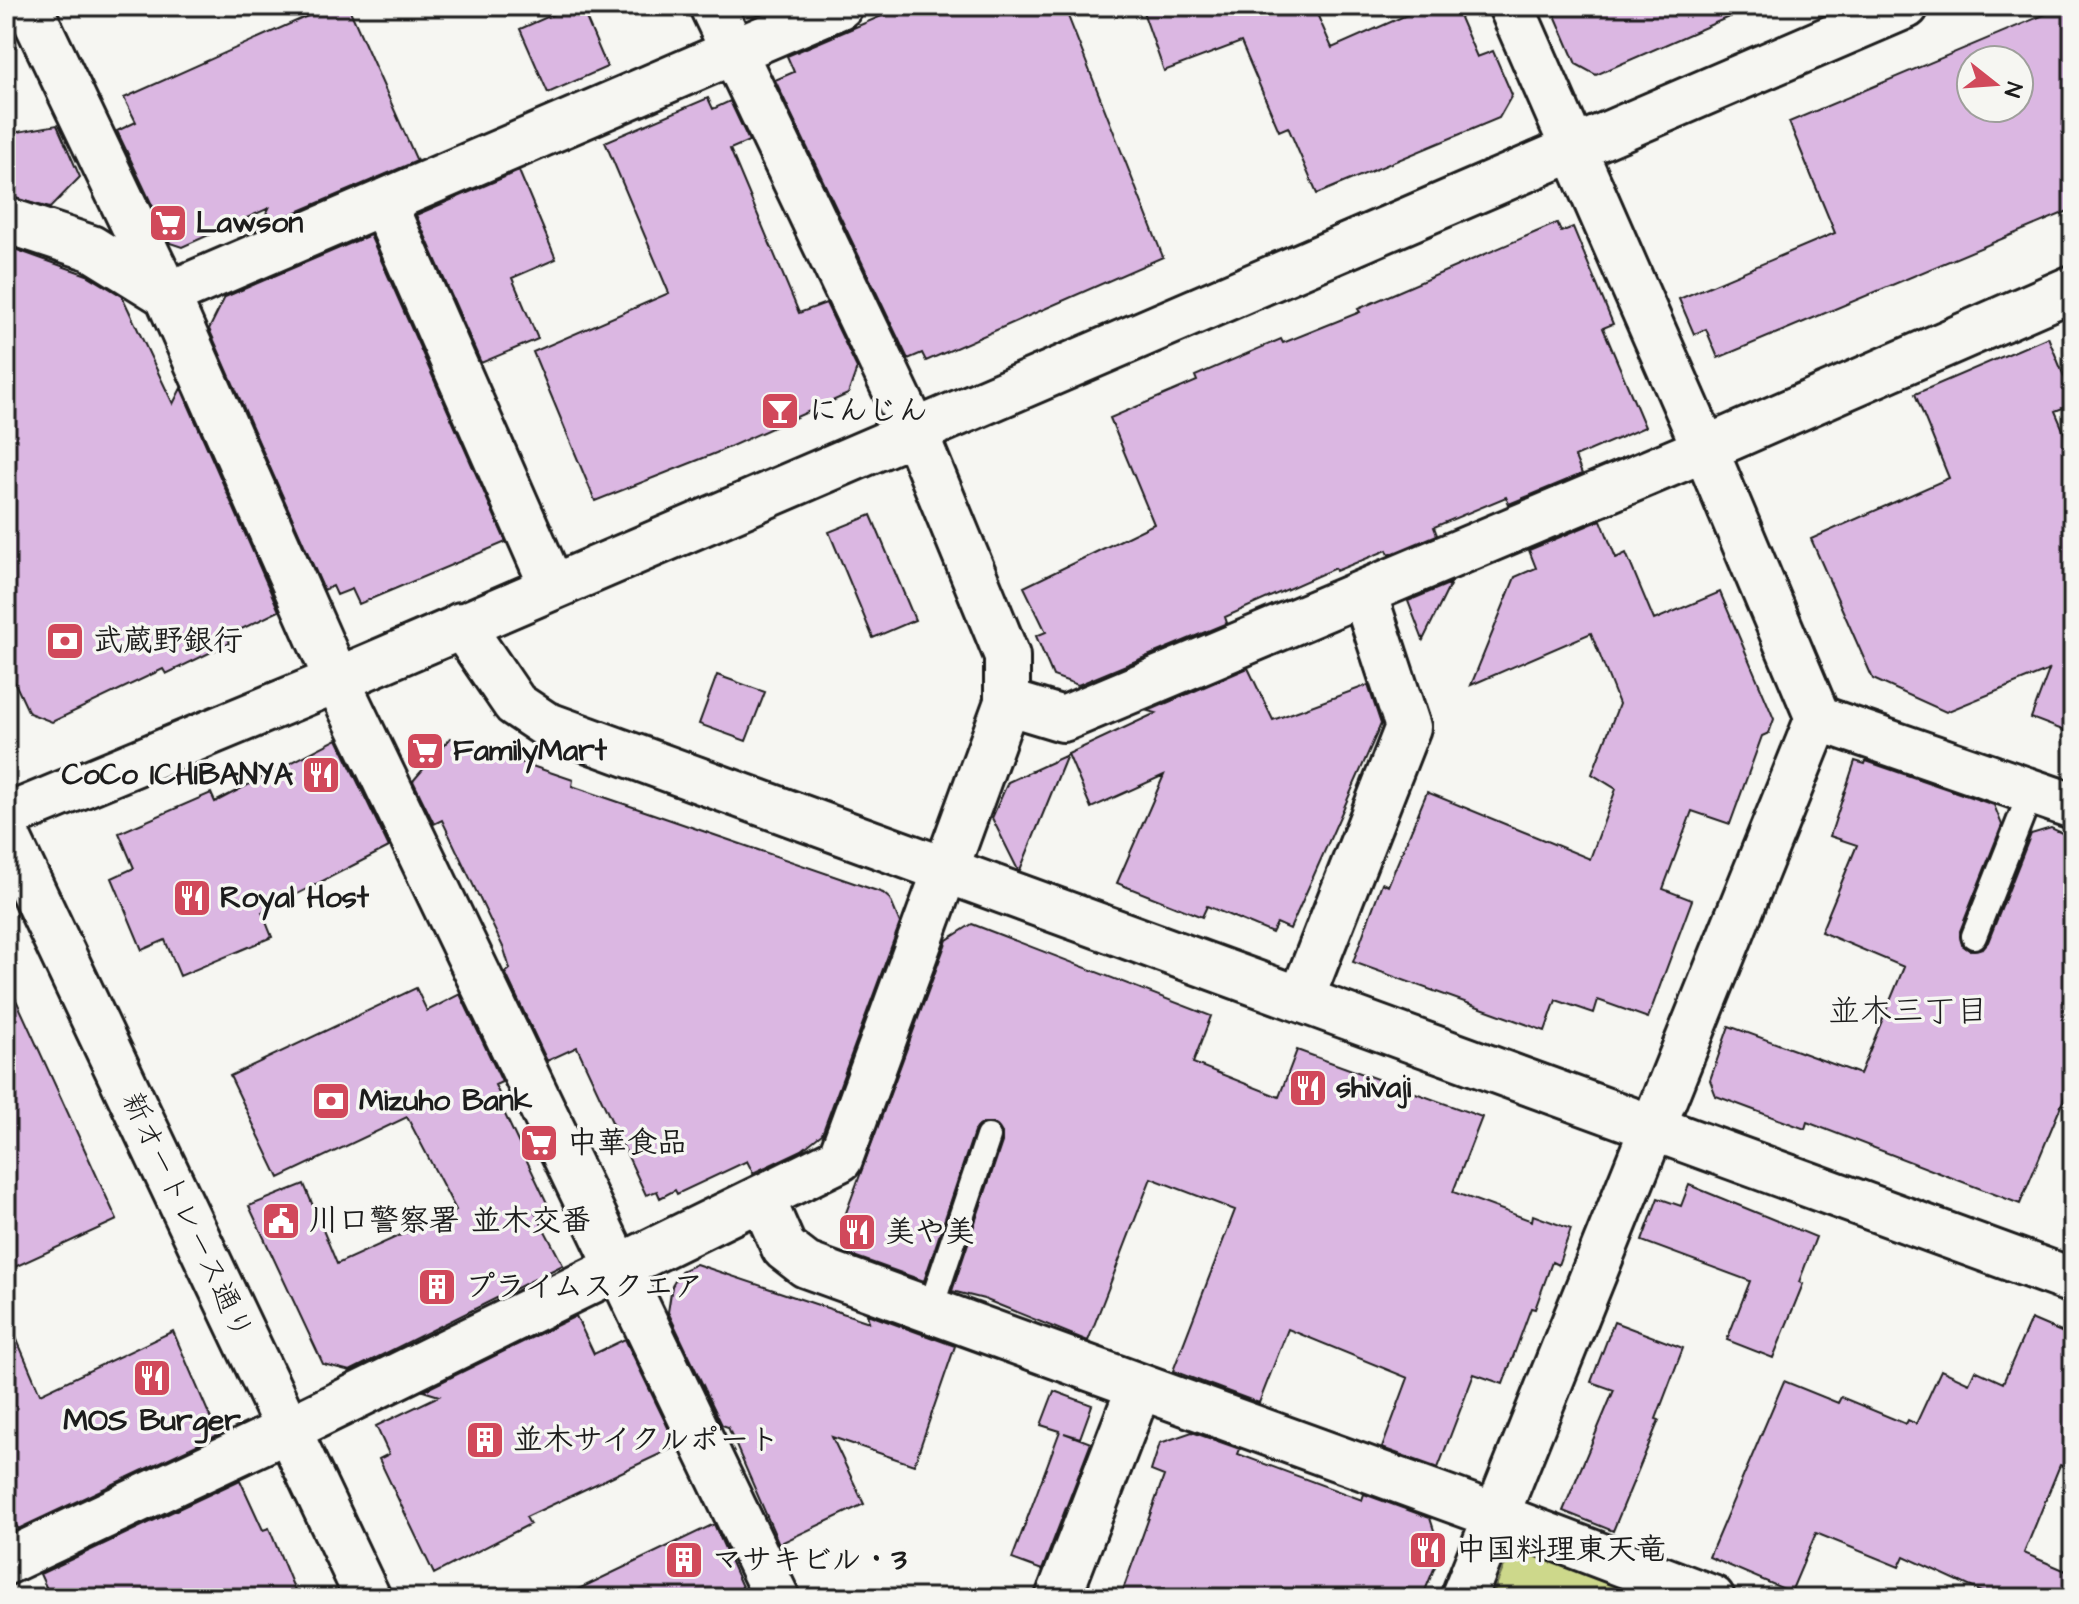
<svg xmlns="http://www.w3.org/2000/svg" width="2079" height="1604" font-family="'Architects Daughter','Klee One',sans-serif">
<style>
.green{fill:#cdd88b;stroke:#747a54;stroke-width:2}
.building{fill:#dbb7e2;stroke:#1c1c1c;stroke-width:2;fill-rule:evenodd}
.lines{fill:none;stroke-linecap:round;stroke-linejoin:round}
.lane-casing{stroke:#1c1c1c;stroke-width:30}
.street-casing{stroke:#1c1c1c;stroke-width:50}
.secondary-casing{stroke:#1c1c1c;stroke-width:50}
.lane{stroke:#f6f6f2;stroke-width:24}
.street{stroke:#f6f6f2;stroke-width:44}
.secondary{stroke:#f6f6f2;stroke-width:44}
.labels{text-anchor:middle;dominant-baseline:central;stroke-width:7;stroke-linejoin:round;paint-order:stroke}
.poi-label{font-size:30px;font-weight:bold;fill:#1c1c1c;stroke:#f6f6f2;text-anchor:start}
.street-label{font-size:30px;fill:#1c1c1c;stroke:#f6f6f2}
.neighbourhood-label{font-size:32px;fill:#1c1c1c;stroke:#f6f6f2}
</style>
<rect width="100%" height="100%" fill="#f6f6f2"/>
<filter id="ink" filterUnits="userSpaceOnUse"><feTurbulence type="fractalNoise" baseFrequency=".0125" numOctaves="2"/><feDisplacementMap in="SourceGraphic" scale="16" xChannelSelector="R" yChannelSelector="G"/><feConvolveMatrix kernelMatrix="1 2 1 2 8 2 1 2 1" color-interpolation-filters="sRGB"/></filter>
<g filter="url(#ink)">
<!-- green -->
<path class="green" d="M1530 1554 1653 1598H1491L1504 1566Z"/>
<!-- building -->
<path class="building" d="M330 6H348L417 161 259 228 269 208 182 247 170 243 117 131 136 122 124 98Z
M572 6H581L607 67 548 93 520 29Z
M905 6H1064L1163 257 926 361 922 353 908 359 775 80 794 72 787 56Z
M1141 6H1327L1328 10 1317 14 1332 48 1427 6H1455L1477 57 1493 51 1512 95 1499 118 1317 194 1288 127 1279 131 1241 42 1164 71Z
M1551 6H1754L1596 75 1576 64Z
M2065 6H2073V209L1718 358 1706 329 1694 334 1679 299 1835 233 1789 122ZM1971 60H2019V108H1971Z
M708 98 713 109 730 101 749 141 730 149 799 313 826 303 857 368 848 394 716 453 595 501 533 352 669 293 605 142Z
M57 125 80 177 50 208 6 196V134Z
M519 171 556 259 512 278 538 339 481 363 416 215Z
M1557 223 1561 232 1573 227 1613 324 1603 328 1645 427 1575 457 1582 474 1509 504 1506 497 1434 527 1437 535 1389 555 1387 550 1336 571 1335 568 1225 617 1227 623 1078 685 1053 676 1036 636 1046 632 1024 587 1154 524 1110 418 1197 381 1195 376 1281 339 1283 343 1360 312 1358 309Z
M370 235 506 542 359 604 352 589 337 595 333 586 324 590 209 329 225 297Z
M6 246 87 275 122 296 173 404 181 388 279 611 227 636 230 643 166 674 163 669 52 722 29 713 6 664Z
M2048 337 2073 398V404L2055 411 2073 453V734L2031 718 2049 670 1946 712 1873 679 1811 539 1949 478 1915 394Z
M871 515 915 620 873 638 829 532Z
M1601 520 1616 558 1626 553 1654 620 1720 592 1774 719 1769 733 1762 736 1730 824 1692 811 1663 889 1692 900 1648 1018 1598 1000 1594 1013 1556 1000 1545 1031 1353 962 1382 883 1388 886 1427 792 1590 859 1616 789 1592 774 1619 704 1591 633 1471 685 1515 577 1536 568 1529 550Z
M1451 583 1423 640 1408 601Z
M1248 668 1273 720 1368 685 1381 724 1290 929 1277 923 1272 933 1207 906 1202 917 1117 883 1164 775 1091 808 1068 754 1156 713 1148 711Z
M717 675 765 692 746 741 699 724Z
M450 738 573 780 572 786 883 893 890 899 900 923 822 1134 802 1150 753 1173 747 1161 677 1194 675 1190 660 1198 657 1191 646 1195 577 1047 547 1061 505 972 510 969 504 949 442 820 434 824 413 781Z
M337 739 389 847 262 912 272 937 180 976 165 940 142 950 112 878 134 868 119 833 211 793 215 802Z
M1067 755 1020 870H1018L992 818 1008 782Z
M1855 761 1865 764 1866 761 1994 805 2002 825 1960 931 1962 945 1969 950 1983 948 1988 942 2031 834 2051 828 2073 838V1077L2020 1204 1807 1122 1805 1129 1716 1096 1710 1080 1729 1026 1860 1074 1904 967 1821 932 1857 845 1830 836Z
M972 924 1211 1016 1193 1063 1279 1097 1297 1050 1482 1117 1453 1192 1532 1221 1533 1215 1571 1229 1558 1265 1552 1262 1535 1309 1531 1308 1503 1384 1474 1374 1438 1468 1382 1448 1408 1378 1288 1329 1259 1403 1173 1371 1235 1210 1151 1178 1088 1341 984 1299 952 1291 1002 1142V1133L993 1123H984L974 1132 924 1281 848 1254 840 1229 947 940Z
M6 978 117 1220 6 1271Z
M416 988 427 1011 460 994 502 1082 495 1085 503 1102 500 1104 548 1205 535 1212 563 1265 350 1371 323 1364 249 1206 304 1184 337 1264 456 1210 407 1117 279 1178 230 1076Z
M1689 1185 1816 1237 1799 1282 1803 1284 1773 1358 1727 1340 1750 1281 1642 1241 1658 1198 1681 1206Z
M696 1264 869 1322 867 1314 955 1346 914 1465 832 1437 864 1504 779 1544 728 1427 722 1425 668 1312 672 1286 681 1271Z
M6 1314 40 1394 173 1331 218 1435 18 1529 6 1503Z
M576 1316 594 1354 625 1339 677 1446 526 1517 530 1524 434 1574 379 1459 389 1454 376 1426 439 1396 423 1391Z
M2031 1319 2073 1337V1470L2060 1465 2024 1553 2073 1574V1598H1995L1904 1556 1899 1567 1816 1533 1791 1592 1709 1557 1784 1381 1838 1403 1841 1397 1906 1424 1908 1420 1916 1424 1941 1370 1969 1383 1975 1370 2003 1383Z
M1614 1322 1683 1348 1656 1419 1659 1420 1613 1531 1563 1511 1614 1390 1591 1382Z
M1054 1391 1092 1405 1080 1438 1064 1433 1091 1443 1042 1570 1012 1559 1060 1431 1041 1425Z
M1192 1432 1240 1449 1238 1454 1362 1500 1364 1494 1430 1518 1441 1552 1422 1598H1120L1164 1476 1151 1471 1160 1443Z
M240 1480 263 1530 269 1528 298 1598H51L40 1574Z
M714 1524 747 1598H560Z"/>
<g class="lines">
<!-- lane casing -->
<g class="lane-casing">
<path id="lane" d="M1974 936 2031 792
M930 1310 988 1137"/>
</g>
<!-- street casing -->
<g class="street-casing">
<path id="street" d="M29 6 167 295 337 680 777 1598
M383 202 552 586
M6 220 91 248 167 295
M167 295 840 6
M1007 702 1063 719 1705 449 2073 288
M1818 718 2073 806
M1302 997 1408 727 1364 593
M762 1198 784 1248 806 1265 1494 1515 1712 1598
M6 1562 289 1429 840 1159 1007 702V656L914 430 712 6
M1058 1598 1139 1388
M1463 1598 1818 718 1705 449 1511 6"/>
</g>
<!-- secondary casing -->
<g class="secondary-casing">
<path id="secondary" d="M461 625 515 704 545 724 2073 1281
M6 817 337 680 1906 6
M6 834 368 1598"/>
</g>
<!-- lane -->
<use href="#lane" class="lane"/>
<!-- street -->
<use href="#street" class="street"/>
<!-- secondary -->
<use href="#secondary" class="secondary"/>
</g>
</g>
<!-- icons -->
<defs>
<g id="supermarket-square" transform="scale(2)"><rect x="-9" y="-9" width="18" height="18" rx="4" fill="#d1495b" stroke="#f6f6f2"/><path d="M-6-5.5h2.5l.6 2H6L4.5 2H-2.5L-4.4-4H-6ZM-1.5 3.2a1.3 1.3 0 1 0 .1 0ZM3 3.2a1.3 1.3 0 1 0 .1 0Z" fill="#fff"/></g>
<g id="bar-square" transform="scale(2)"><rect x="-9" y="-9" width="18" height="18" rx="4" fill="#d1495b" stroke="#f6f6f2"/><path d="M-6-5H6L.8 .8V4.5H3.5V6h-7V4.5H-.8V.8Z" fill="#fff"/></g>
<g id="bank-square" transform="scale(2)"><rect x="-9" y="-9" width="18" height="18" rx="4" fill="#d1495b" stroke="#f6f6f2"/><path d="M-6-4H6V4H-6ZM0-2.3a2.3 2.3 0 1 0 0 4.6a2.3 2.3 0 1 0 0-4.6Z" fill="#fff"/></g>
<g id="restaurant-square" transform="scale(2)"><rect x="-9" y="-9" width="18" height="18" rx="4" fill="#d1495b" stroke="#f6f6f2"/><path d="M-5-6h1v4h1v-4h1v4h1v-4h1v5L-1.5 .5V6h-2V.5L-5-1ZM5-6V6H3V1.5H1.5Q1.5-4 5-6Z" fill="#fff"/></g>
<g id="civic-square" transform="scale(2)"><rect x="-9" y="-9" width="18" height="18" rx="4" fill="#d1495b" stroke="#f6f6f2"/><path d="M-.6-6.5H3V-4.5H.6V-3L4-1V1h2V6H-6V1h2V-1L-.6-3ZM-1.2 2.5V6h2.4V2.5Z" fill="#fff"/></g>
<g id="building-square" transform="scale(2)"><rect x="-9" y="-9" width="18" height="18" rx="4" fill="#d1495b" stroke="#f6f6f2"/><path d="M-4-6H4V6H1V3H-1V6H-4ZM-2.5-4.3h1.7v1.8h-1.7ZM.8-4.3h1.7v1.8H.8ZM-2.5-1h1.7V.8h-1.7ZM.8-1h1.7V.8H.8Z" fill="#fff"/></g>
</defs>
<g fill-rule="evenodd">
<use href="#supermarket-square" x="168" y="223"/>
<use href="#bar-square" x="780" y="411"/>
<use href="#bank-square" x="65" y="641"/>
<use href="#supermarket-square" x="425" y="751"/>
<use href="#restaurant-square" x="321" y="775"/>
<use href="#restaurant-square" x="192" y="898"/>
<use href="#restaurant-square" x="1308" y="1088"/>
<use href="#bank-square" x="331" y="1101"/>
<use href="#supermarket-square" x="539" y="1143"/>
<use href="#civic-square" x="281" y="1221"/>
<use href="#restaurant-square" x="857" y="1232"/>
<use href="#building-square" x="437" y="1287"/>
<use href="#restaurant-square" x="152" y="1378"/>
<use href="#building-square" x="485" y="1440"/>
<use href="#restaurant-square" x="1428" y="1550"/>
<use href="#building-square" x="684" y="1560"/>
</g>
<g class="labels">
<!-- poi labels -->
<g class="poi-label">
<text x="196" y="223">Lawson</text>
<text x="808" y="411">にんじん</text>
<text x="93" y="641">武蔵野銀行</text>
<text x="453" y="751">FamilyMart</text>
<text x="293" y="775" text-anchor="end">CoCo ICHIBANYA</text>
<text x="220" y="898">Royal Host</text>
<text x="1336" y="1088">shivaji</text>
<text x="359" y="1101">Mizuho Bank</text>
<text x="567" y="1143">中華食品</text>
<text x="309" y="1221">川口警察署 並木交番</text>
<text x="885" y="1232">美や美</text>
<text x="465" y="1287">プライムスクエア</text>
<text x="152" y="1421" text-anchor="middle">MOS Burger</text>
<text x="513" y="1440">並木サイクルポート</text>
<text x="1456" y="1550">中国料理東天竜</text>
<text x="712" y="1560">マサキビル・3</text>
</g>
<!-- street labels -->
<g class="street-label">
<text transform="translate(187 1216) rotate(65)">新オートレース通り</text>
</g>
<!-- neighbourhood labels -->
<g class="neighbourhood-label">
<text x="1908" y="1011">並木三丁目</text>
</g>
</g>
<!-- margin -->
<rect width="2079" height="1604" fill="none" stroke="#f6f6f2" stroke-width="32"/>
<rect x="16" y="16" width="2047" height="1572" fill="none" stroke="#1c1c1c" stroke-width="3" filter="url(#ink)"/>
<!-- north arrow -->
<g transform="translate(1995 84) rotate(107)"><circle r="38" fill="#f6f6f2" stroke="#9f9f9c" stroke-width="2"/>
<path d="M0-6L14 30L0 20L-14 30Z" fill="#d1495b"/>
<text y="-12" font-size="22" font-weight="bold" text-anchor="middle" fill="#1c1c1c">N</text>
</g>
</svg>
